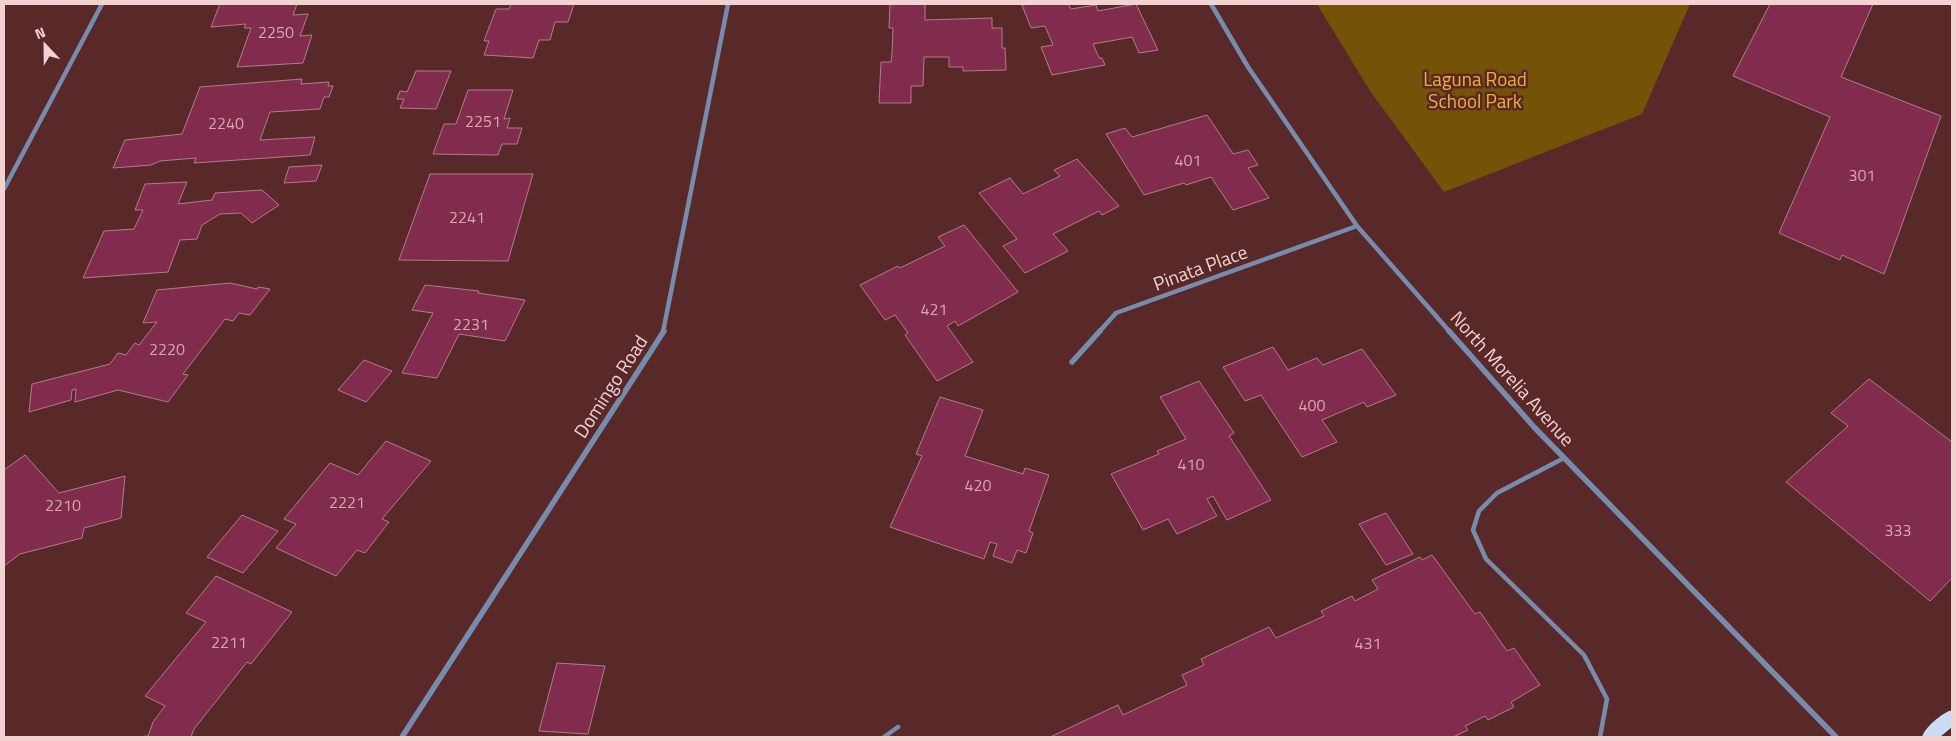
<svg xmlns="http://www.w3.org/2000/svg" width="1956" height="741" font-family="'Titillium Web',sans-serif">
<style>
.green{fill:#745208}
.building{fill:#812c4d;stroke:#b27b8c}
.lines{fill:none;stroke-linecap:round;stroke-linejoin:round}
.service{stroke:#778cac;stroke-width:4.5}
.minor-far1{stroke:#778cac;stroke-width:4.5}
.minor{stroke:#778cac;stroke-width:5.5}
.primary{fill:#cbdcf7;fill-rule:evenodd}
.labels{text-anchor:middle;dominant-baseline:central;stroke-width:5;stroke-linejoin:round;paint-order:stroke}
.number-label{font-size:16px;fill:#d6a9b1}
.park-label{font-size:19px;fill:#f1b132;stroke:#59292a}
.street-label{font-size:19px;fill:#f2d3d2;stroke:#59292a}
</style>
<rect width="100%" height="100%" fill="#59292a"/>
<!-- green -->
<path class="green" d="M1317 4H1690L1642 114 1444 192 1370 91Z"/>
<!-- building -->
<path class="building" d="M220 4H297L293 15 308 14 300 36 312 35 303 63 237 67 251 28H244L246 24 211 27Z
M511 4H574L568 22H555L550 40H539L533 58 484 55 489 41H484L496 9H509Z
M890 4H925V20L992 18V28H1002V48H1005L1006 70 963 71V67H949V57H924L923 86H911V103H879L881 62H891L892 53 893 28H889Z
M1031 4H1068L1071 9 1096 5 1098 11 1136 4 1158 50 1139 53 1132 37 1093 44 1099 58H1102L1105 65 1052 75 1041 47 1053 45 1045 26 1031 28 1022 5Z
M1770 4H1873L1841 77 1941 116 1884 274 1842 255 1840 260 1779 233 1830 117 1733 76Z
M416 71H451L436 109 400 108 404 99H397L400 91 407 92Z
M302 79 301 84 329 82 328 86H333L329 97H324L320 109 270 112 260 140 315 137 310 155 194 163 196 158 160 161 151 165 113 168 125 140 182 134 200 87Z
M468 90H513L504 119 510 118 507 128H522L517 144H502L498 155 433 154 444 124H456Z
M1207 115 1233 154 1248 150 1258 165 1248 168 1269 198 1233 210 1211 177 1186 185 1184 183 1144 195 1106 134 1125 128 1132 137Z
M1077 159 1119 206 1102 215 1099 211 1053 234 1068 251 1025 273 1003 246 1017 239 979 193 1010 178 1023 194 1060 176 1054 170Z
M322 165 316 181 284 183 289 167Z
M430 174H533L508 261 399 260Z
M187 182 178 204 212 200 215 193 262 190 279 205 252 223 241 213 220 214 202 225 197 239 180 240 168 272 83 278 104 231 134 229 143 210H135L145 184Z
M964 225 1018 292 958 326 955 321 947 326 973 362 937 381 905 335 908 333 895 315 885 320 860 285 898 266 900 268 945 246 938 237Z
M230 283 257 289 258 287 270 289 250 315 239 313 233 321 225 319 183 374 188 375 168 402 118 390 75 402 76 389 72 390 71 400 29 412 32 384 110 364 118 353 126 355 135 343 139 345 157 322 143 323 157 290Z
M425 285 479 291 478 293 525 300 505 341 459 334 437 378 402 373 433 313 412 310Z
M1273 347 1288 370 1317 358 1323 365 1362 349 1396 395 1367 407 1364 402 1322 420 1337 442 1302 457 1261 395 1245 401 1223 367Z
M364 360 392 371 366 402 338 390Z
M1869 379 1952 442V578L1930 601 1786 482 1848 426 1831 413Z
M1199 381 1234 433 1229 436 1271 500 1227 520 1213 496 1207 499 1217 516 1177 534 1168 519 1143 530 1111 474 1159 454 1157 451 1186 439 1160 397Z
M940 397 983 410 965 456 1023 474 1025 468 1049 475 1029 531 1033 533 1026 553 1017 550 1012 563 993 556 997 544 990 542 984 559 890 527 922 456 916 454Z
M386 441 431 461 382 519 389 522 365 553 357 550 336 576 276 548 296 524 284 519 330 463 358 475Z
M25 455 59 493 125 476 121 518 84 528 82 538 20 554 4 566V470Z
M1386 513 1413 554 1386 565 1359 524Z
M242 515 278 531 243 573 207 557Z
M1432 555 1475 614 1480 612 1507 651 1514 648 1540 685 1511 702 1514 707 1488 720 1485 716 1465 726 1468 730 1453 737H1050L1118 705 1123 715 1187 685 1182 675 1204 665 1201 659 1269 627 1276 638 1324 616 1321 611 1352 596 1355 601 1378 589 1372 580 1420 557 1422 560Z
M216 576 292 612 251 664 247 662 194 729 191 737H136L148 736 153 722 165 706 145 696 206 622 186 613Z
M557 663 605 666 588 734 539 731Z"/>
<g class="lines">
<!-- service -->
<path class="service" d="M1564 458 1497 493 1479 511 1473 530 1486 559 1584 655 1607 699 1600 737
M884 737 898 727"/>
<!-- minor-far1 -->
<path class="minor-far1" d="M1211 4 1248 67 1357 226 1450 332
M4 189 102 4
M663 332 728 4
M1099 332 1116 313 1357 226"/>
<!-- minor -->
<path class="minor" d="M1449 331 1534 427 1836 737
M1072 362 1100 331
M402 737 664 331"/>
<!-- primary -->
<path class="primary" d="M1952 710V727L1940 737H1922C1925 727 1942 713 1952 710Z"/>
</g>
<g class="labels">
<!-- number labels -->
<g class="number-label">
<text x="276" y="32">2250</text>
<text x="483" y="121">2251</text>
<text x="226" y="123">2240</text>
<text x="1188" y="160">401</text>
<text x="1862" y="175">301</text>
<text x="467" y="217">2241</text>
<text x="934" y="309">421</text>
<text x="471" y="324">2231</text>
<text x="167" y="349">2220</text>
<text x="1312" y="405">400</text>
<text x="1191" y="464">410</text>
<text x="978" y="485">420</text>
<text x="347" y="502">2221</text>
<text x="63" y="505">2210</text>
<text x="1898" y="530">333</text>
<text x="229" y="642">2211</text>
<text x="1368" y="643">431</text>
</g>
<!-- park labels -->
<g class="park-label">
<text x="1475" y="78">Laguna Road<tspan x="1475" dy="22">School Park</tspan></text>
</g>
<!-- street labels -->
<g class="street-label">
<text transform="translate(1200 267) rotate(-20)">Pinata Place</text>
<text transform="translate(1513 378) rotate(48)">North Morelia Avenue</text>
<text transform="translate(610 386) rotate(-57)">Domingo Road</text>
</g>
</g>
<!-- border -->
<rect width="1956" height="741" fill="none" stroke="#f2d3d2" stroke-width="10"/>
<!-- north arrow -->
<g transform="translate(45 45) rotate(338)" stroke="#59292a" stroke-width="4" paint-order="stroke">
<path d="M0-4L9 19L0 12L-9 19Z" fill="#f2d3d2"/>
<text y="-8" font-size="14" font-weight="bold" text-anchor="middle" fill="#f2d3d2">N</text>
</g>
</svg>
